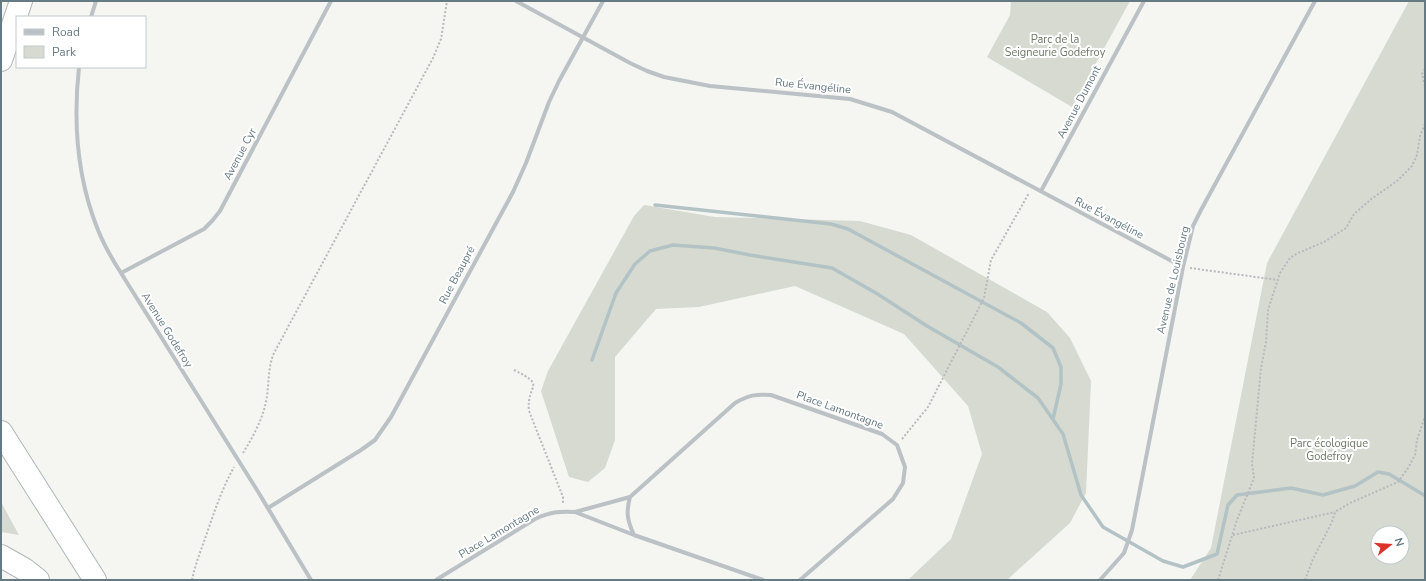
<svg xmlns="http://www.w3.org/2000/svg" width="1426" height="581" font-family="'Nunito Sans',sans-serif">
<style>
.green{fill:#d6dad1;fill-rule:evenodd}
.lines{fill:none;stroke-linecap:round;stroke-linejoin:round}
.stream{stroke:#b3c3c5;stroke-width:3.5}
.motorway-casing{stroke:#b1b6b8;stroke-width:24}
.path{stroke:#b6babc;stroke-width:2;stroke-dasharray:2 2;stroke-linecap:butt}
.minor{stroke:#bbc1c4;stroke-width:4}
.motorway{stroke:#fff;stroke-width:22}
.labels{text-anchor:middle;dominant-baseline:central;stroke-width:4;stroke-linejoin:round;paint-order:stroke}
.park-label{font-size:11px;fill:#6c7964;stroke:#fff}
.street-label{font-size:11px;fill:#657a82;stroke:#fff}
</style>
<rect width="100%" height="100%" fill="#f5f5f2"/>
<!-- green -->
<path class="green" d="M1011 1H1130L1072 107 987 57 1010 15Z
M1409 1H1425V580H1190L1211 548 1267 263ZM1378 533H1402V557H1378Z
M644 205 715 217 860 221 911 235 1047 312 1070 338 1091 381 1086 493 1070 523 1007 580H908L951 539 982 454 968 406 904 334 795 286 699 307 656 309 615 357V440L605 468 588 482 569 477 541 391 548 371 634 216Z
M1 502 19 535 1 532Z"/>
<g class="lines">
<!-- stream -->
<path class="stream" d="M655 205 831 224 848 229 1021 323 1053 348 1061 367V384L1053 419
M592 360 616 293 635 264 650 251 673 245 714 248 750 255 832 268 876 293 927 326 998 367 1038 398 1063 434 1081 495 1103 527 1163 561 1183 567 1217 554 1228 505 1237 495 1291 488 1323 495 1355 486 1378 472 1389 474 1424 495"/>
<!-- motorway casing -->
<g class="motorway-casing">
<path id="motorway" d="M1 60 21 1
M1 432 95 580
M1 556 24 569 38 580"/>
</g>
<!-- path -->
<path class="path" d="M1425 69 1422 74 1425 86
M1190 268 1278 280
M514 370C548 387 526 383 529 411L563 497V504
M902 439 928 407 984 298 991 260 1029 193
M243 453C254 435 264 417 267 396 269 382 268 367 274 353L433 58 441 39 447 1
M1233 535 1335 512
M192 580C195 565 201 550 206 536 214 512 222 489 234 467
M1218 580 1237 520 1254 478 1252 464 1261 368 1266 342 1268 310 1280 273 1290 258 1298 253 1324 242 1346 228 1354 214 1370 200 1397 181 1412 166 1417 155 1420 136 1425 124
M1305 580 1313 559 1332 522 1335 512 1350 503 1398 482 1408 468 1415 455 1417 440 1425 416"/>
<!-- minor -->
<path class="minor" d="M516 1 630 63 647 71 664 77 710 86 850 99 892 112 1183 267
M91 17 96 1
M79 67C73 122 77 178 98 230 104 245 112 259 121 273L257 490 311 580
M1041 191 1144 1
M121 273 204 229 212 221 220 211 331 1
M630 497 575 512 634 535 763 580
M268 508 361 450 375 440 391 417 513 192 526 163 549 102 559 81 603 1
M634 535C627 520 626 512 630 497L735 403C749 395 755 394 771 395L882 434 897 445 905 467 903 483 893 499 800 580
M436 580 535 519C550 512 559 511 575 512
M1100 580 1124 553 1132 530 1183 267 1193 226 1201 210 1315 1"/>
<!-- motorway -->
<use href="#motorway" class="motorway"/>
</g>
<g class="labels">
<!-- park labels -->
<g class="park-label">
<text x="1055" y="39">Parc de la<tspan x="1055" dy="13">Seigneurie Godefroy</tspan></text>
<text x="1329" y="443">Parc écologique<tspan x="1329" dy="13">Godefroy</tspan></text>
</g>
<!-- street labels -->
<g class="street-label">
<text transform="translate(813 86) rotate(6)">Rue Évangéline</text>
<text transform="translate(1079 102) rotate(-62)">Avenue Dumont</text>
<text transform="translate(240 154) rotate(-62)">Avenue Cyr</text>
<text transform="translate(1109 218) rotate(28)">Rue Évangéline</text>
<text transform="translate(457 275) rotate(-62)">Rue Beaupré</text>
<text transform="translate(1173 280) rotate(-77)">Avenue de Louisbourg</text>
<text transform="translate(167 330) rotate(58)">Avenue Godefroy</text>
<text transform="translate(840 410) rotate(20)">Place Lamontagne</text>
<text transform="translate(499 532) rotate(-31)">Place Lamontagne</text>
</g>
</g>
<!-- border -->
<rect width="1426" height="581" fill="none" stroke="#657a82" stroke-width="4"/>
<!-- legend -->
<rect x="16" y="16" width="130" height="52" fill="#ffffff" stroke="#c1cacd"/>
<rect x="24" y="29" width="20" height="6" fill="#bbc1c4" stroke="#c1cacd"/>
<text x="52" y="36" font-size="12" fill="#657a82">Road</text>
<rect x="24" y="46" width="20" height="12" fill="#d6dad1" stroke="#c1cacd"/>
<text x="52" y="56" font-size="12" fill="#657a82">Park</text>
<!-- north arrow -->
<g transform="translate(1390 545) rotate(73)"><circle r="19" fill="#ffffff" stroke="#c1cacd"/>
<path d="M0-3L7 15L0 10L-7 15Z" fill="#dc342b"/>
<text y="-6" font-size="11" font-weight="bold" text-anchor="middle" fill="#657a82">N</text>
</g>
</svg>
